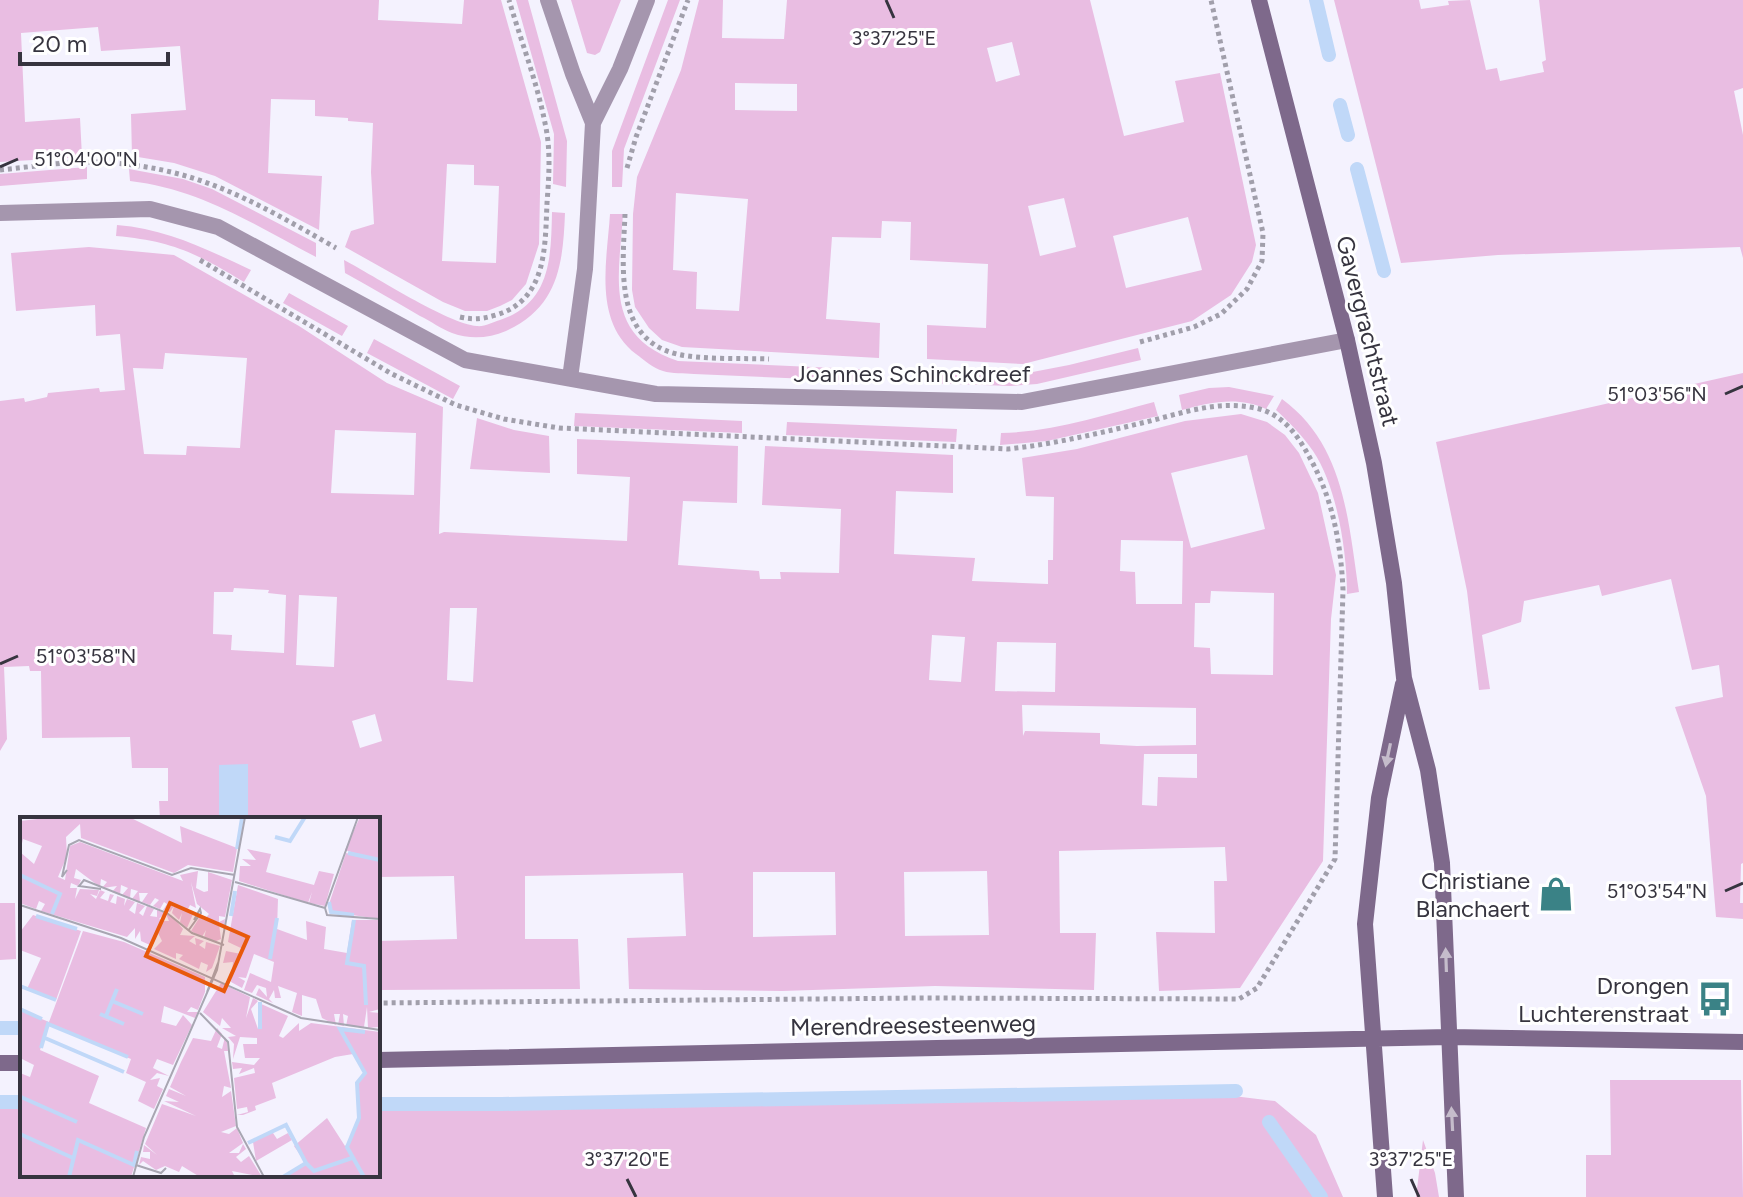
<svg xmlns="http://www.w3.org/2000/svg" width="1743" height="1197" font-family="Figtree,sans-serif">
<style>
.green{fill:#e9bde2;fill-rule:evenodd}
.water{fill:#c0d8f8}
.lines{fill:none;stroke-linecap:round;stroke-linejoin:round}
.stream{stroke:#c0d8f8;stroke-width:14}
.path{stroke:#a19fab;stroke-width:5;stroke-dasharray:4 4;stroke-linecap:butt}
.street{stroke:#a596ae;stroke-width:16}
.secondary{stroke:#7e698b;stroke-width:16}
.oneway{fill:#c5bccb}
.ticks{fill:none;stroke:#36343f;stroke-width:3}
.labels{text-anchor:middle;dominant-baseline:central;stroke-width:6;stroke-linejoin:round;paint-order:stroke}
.street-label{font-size:24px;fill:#36343f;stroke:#fff}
.poi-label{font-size:24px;fill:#36343f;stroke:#fff;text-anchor:end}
.inset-river{fill:none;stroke:#c0d8f8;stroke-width:4}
.inset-road{fill:none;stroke:#a8a6b2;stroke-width:2}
.view{fill:#e8590c;fill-opacity:0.15;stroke:#e8590c;stroke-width:4}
.inset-edge{fill:none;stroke:#36343f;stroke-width:4}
.ticks-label{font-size:20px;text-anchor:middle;fill:#36343f;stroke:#fff;stroke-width:6;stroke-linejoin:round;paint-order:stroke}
</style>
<rect width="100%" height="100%" fill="#f4f2fe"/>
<!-- green -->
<path class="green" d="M0 0H379L378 20 462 24 464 0H501L541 142 539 244 526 284 512 300 500 306 487 311H465L443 302 345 247 351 231 374 224 371 172 373 123 348 121V118L315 116V100L271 99 268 173 322 176 319 230 215 176 174 163 132 156 131 114 186 110 180 46 101 51 98 27 21 33 25 122 80 118 82 157 0 162ZM447 164 474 165V185L499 186 496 263 442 261Z
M516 0H528L567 141 566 187 553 184 554 134Z
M571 0H621L600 52 595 55 587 53Z
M668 0H680L624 149 622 187H612V151Z
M699 0H723L722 38 784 39 787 0H1090L1124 136 1184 122 1175 81 1220 73 1256 245 1252 262 1231 295 1192 321 1023 364 927 359V325L986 328 988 264 910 260 911 222 882 221 881 238 832 237 826 319 880 323 879 358 682 347 662 340 649 328 635 307 632 290 633 214 637 177 681 70ZM1012 42 1020 75 996 82 987 48ZM735 83 797 84V111L735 110ZM676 193 748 199 739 311 696 309 697 272 673 270ZM1064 198 1076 247 1040 256 1028 206ZM1188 217 1202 270 1126 288 1113 236Z
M1334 0H1419L1421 9 1449 5 1448 1 1470 0 1486 70 1497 68 1500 81 1544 72 1542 62 1546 60 1539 0H1743V88L1734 91 1743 135V258L1740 247 1498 255 1401 263Z
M87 167V179L0 186V174Z
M129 169 183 179 212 189 316 243V257C255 225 200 189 130 181Z
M552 212 565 213C563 265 558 307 506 331 489 338 471 340 452 333 441 329 431 321 420 316 395 301 370 287 345 273L344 260C373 275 448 324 477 326 484 327 493 322 500 320 551 303 551 257 552 212Z
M610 214H623C619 278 603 336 678 361L881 370 880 382 694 374C684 373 672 374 663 371 653 368 644 360 636 354 593 321 607 261 610 214Z
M117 225C167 229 206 249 251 270L244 282C196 253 172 241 116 236Z
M89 247 174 255 299 326 387 383 443 407 439 534 444 532 627 541 630 477 577 474V439L738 446 737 503 683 501 678 565 759 571 760 579H781L780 572 839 573 841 509 762 505 765 446 953 455V493L896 491 894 554 975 558 972 581 1048 584V560H1053L1054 497 1026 496 1022 458 1077 449 1185 421 1241 414 1267 422 1285 435 1299 453 1318 493 1336 575 1331 619 1323 861 1240 988 1159 991 1156 932 1215 933 1214 881H1227L1225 847 1059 851 1060 933H1096L1094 990 935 986 782 991 629 989 627 938 686 936 683 873 525 876V939H578L580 989 378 990V941L457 939 454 876 378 877V819H160L159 801H168V768H132L130 737 42 738 41 671H30L29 666 4 667 7 739 0 751V401L24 398 25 402 47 397 48 393 99 388 100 392 125 390 120 334 96 336 95 305 16 311 11 253ZM165 353 247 358 240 448 187 446 186 455 144 454 133 368 163 369ZM335 430 416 433 414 495 331 493ZM1247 455 1265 529 1191 548 1171 473ZM1121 540 1183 541 1182 604H1136L1135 572 1120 571ZM234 588 269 590 268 593 286 595 284 653 231 650 232 635 213 634 214 592H233ZM1211 591 1274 593 1273 675 1211 674 1210 648 1194 647 1195 603H1210ZM299 595 337 597 334 667 296 665ZM450 608H477L473 682 447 680ZM932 635 965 637 961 682 929 680ZM997 642 1056 643 1055 692 995 691ZM1022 705 1196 708V745L1137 746 1100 744V733L1025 731 1023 736ZM375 714 382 741 360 748 352 721ZM1144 754H1197V778L1158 777 1157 806 1142 805ZM987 871 989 935 905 936 904 872ZM753 872H835L836 935 753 937Z
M289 293 348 326 342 336 283 303Z
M374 339 460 386 453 399 367 353Z
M1138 348 1141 360 1037 384 1010 386 927 383 926 372 1017 375 1069 365Z
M1743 373V863L1741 864 1740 903H1743V919L1716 917 1706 796 1675 707 1723 697 1719 665 1692 670 1671 579 1602 596 1599 585 1524 601 1521 622 1482 635 1490 689 1479 690 1467 591 1436 442Z
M1229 387 1274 396 1266 409C1239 396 1210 402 1182 410L1179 395 1209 388Z
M1282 399C1345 445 1348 521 1359 592L1347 594C1347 552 1337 486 1313 451 1302 435 1290 423 1276 410Z
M1154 402 1158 416 1047 441 1000 445 1001 433C1053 432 1104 415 1154 402Z
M575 413 742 421V433L574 426Z
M477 418 514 430 549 436 550 473 470 469Z
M787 422 957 429 956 442 786 435Z
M0 903H15L16 959 0 960Z
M1610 1080H1741L1743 1197H1586V1155H1611Z
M1209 1093 1275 1101 1316 1135 1343 1197H0V1105H22V1175H378V1101Z
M1423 1140 1435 1173 1439 1197H1416Z"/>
<!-- water -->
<path class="water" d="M248 764V819H219V765Z"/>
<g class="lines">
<!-- stream -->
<path class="stream" d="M1316 0 1329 55
M1340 105 1348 135
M1357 169 1384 271
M0 1028H18
M0 1102H22
M378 1104H502L1236 1091
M1269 1122 1321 1197"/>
<!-- path -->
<path class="path" d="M627 168 636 137 688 0
M0 170C30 167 61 162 91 162 192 164 252 200 336 248
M625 214C623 265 613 339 677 354 702 360 743 358 769 359
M200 260 392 374 456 405 504 419 559 428 1008 449C1055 444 1100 433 1146 422 1182 413 1218 400 1255 408 1283 413 1299 437 1311 460 1333 500 1341 545 1343 590L1335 859 1257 988 1239 999 921 998 378 1003
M460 317C474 320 482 319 496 315 547 300 545 247 547 203 549 176 551 150 545 123 537 82 521 41 509 0
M1140 342 1194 327 1221 314 1247 289 1262 261 1263 233 1211 0"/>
<!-- street -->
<path class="street" d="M548 0 573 74 593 123
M0 213 150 209 218 227 465 360 656 394 1022 402 1347 340
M570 378 585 269 593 123 620 69 647 0"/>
<!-- secondary -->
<path class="secondary" d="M1259 0 1347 340 1374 463 1394 583 1404 678 1428 770 1442 863 1456 1197
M378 1060 1449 1037 1743 1042
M0 1063H22
M1385 1197 1365 924 1379 798 1403 684"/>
</g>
<!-- one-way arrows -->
<defs><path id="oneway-solid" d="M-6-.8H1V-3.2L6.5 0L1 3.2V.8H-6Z" transform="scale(2)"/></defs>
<g class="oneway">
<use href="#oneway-solid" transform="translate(1388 755) rotate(102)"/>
<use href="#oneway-solid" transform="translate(1446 960) rotate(-92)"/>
<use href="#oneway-solid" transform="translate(1452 1119) rotate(-93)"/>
</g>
<!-- ticks -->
<path class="ticks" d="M886 0 894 18M0 167 18 159M1725 394 1743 386M0 664 18 656M1725 891 1743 883M627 1179 636 1197M1411 1179 1419 1197"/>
<!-- icons -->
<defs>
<g id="shop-bare" transform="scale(2.76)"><path d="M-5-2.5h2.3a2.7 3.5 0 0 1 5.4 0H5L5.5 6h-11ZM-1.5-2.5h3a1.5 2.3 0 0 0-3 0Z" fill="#3a8286" stroke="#fff" stroke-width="2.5" paint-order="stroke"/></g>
<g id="bus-bare" transform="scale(2.76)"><path d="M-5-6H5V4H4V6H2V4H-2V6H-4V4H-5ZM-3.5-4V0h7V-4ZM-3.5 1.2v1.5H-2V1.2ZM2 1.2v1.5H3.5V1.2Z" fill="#3a8286" stroke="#fff" stroke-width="2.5" paint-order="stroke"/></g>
</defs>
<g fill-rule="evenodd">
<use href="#shop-bare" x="1556" y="894"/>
<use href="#bus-bare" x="1715" y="999"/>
</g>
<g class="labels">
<!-- street labels -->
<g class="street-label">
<text transform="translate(1368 331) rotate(76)">Gavergrachtstraat</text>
<text x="912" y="373">Joannes Schinckdreef</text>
<text transform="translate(913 1025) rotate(-1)">Merendreesesteenweg</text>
</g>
<!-- poi labels -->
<g class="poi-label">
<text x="1530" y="880">Christiane<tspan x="1530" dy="28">Blanchaert</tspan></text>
<text x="1689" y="985">Drongen<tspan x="1689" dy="28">Luchterenstraat</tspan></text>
</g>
</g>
<!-- overview -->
<g transform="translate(20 817)">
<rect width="360" height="360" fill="#f4f2fe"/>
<path d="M35 0H109L162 26 160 9 217 31 213 55 168 48 154 56 61 21 60 7 46 20 47 39 38 60 45 63 50 29 60 25 163 64 160 58 178 54 176 71 184 75 188 74V55L212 63 205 100 199 99V105L205 102 204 110 199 107 201 122 194 125 184 121 186 113 182 120 171 114 181 98 184 103 189 97 177 87 171 65 176 91 170 88 167 94 174 95 167 111 160 105 162 96 159 103 152 96 154 89 150 95 143 93 147 87 144 85 140 92 133 89 139 83 135 81 130 88 122 85 128 76H119L120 85 112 82 118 74 111 72 110 81 102 78 108 71 101 68 100 78 92 75 97 69 82 71 87 65 81 62 80 70 56 52 54 61 61 63 58 69 51 66 50 71H57L55 82 60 72 79 73 77 79 70 77 76 82 80 73 85 75 80 81 88 84 90 77 94 78 90 85 96 87 97 79 105 82 104 89 107 82 115 85 109 93 115 97 117 86 125 89 119 96 123 99 127 89 134 92 130 99 137 100V93L145 96 139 102 144 104H149L146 97 151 98 163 112 160 118 175 119 169 124 176 128 175 121 184 124 179 128 185 132 186 125 200 129 192 151 186 155 188 148 181 145 179 152 159 142 163 138 156 136V142L134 132 142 124 138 116 132 129 121 124 120 114 115 122V111L107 120 21 94 25 87 19 84 16 92 0 86V35L14 47 22 29 3 22 0 35V4ZM340 0H360V102L311 95 308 90 326 36 355 43 325 33ZM227 32 251 37 246 55 294 68 299 54 314 57 305 89 289 86 292 75 288 86 219 64 220 49H231L222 42 236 43ZM218 68 258 82 257 112 287 123 286 104 306 110 304 132 327 136 332 103H360V192L349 195 360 196 359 210 348 211 347 190 344 210 326 209 328 199 323 197 324 209 318 208 320 197H314L316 208 302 201 296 182 282 178V199L272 195 277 176 258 169 261 181H255L254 173 249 182 253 186 236 178 239 171 247 180 246 171 237 168 232 176 224 173 230 156 251 165 254 145 234 137 226 161 218 160 225 164 222 171 211 165 213 145 203 146 206 134 221 137 223 132 208 125ZM13 98 61 114 36 183 7 172 21 141 0 133V115ZM63 114 104 125 185 160V175L178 193 171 190 167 195H178L175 201 144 189 141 205 156 209 163 198 172 208 153 248 137 242 133 251 149 259 137 256 130 263 140 261 137 269 143 272 134 292 118 284 126 265 106 256 111 242 28 208 20 233 79 259 69 286 126 311 111 360H0V256L10 260 14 248 0 241V193L29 205ZM201 166 230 180 226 201 233 181 238 184 231 192 238 212 239 186 268 199 259 219 263 221 279 206V214L291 206 360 215V360H261L285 345 274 329 307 301 325 329 330 325 338 302 336 266 344 256 333 237 315 240 252 266 256 281 235 289 236 293 223 298H217L228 295 227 290 217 292 214 261 235 256 234 251 219 257 222 251 213 252 212 245 234 248 240 241H225L223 227H237V221L220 220 213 242 214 227 208 220 216 219 202 211H211L202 201 200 209 183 195ZM197 211 202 217 197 230 202 232 205 220 207 225 208 234H204L211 271 204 269 202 280 211 274 216 309 201 315 209 317 217 311 223 326 209 336H219L223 327 226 332 216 340 221 345 229 339 242 360 212 354 215 360H180L162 349 159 355 145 349 136 353 123 344 119 348 121 340 130 342V335H123L124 328 137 338 125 327 142 287 176 299 144 284 159 285 146 279 149 272 166 279 150 270 161 245 173 221 191 224ZM265 307 253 316 257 322 268 316 272 323 236 344 233 325Z" fill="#e9bde2"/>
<path class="inset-river" d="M255 20 270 24 285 0M217 32 222 1M328 36 360 43M0 58 40 77 32 97M309 85 311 95 334 98M16 99 57 112M211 99 215 74M334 103 327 146 344 149 346 188M250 142 257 101M0 169 36 183M92 184 123 197M0 192 22 202M80 197 104 207M86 199 97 172M240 212V185M25 221 104 255M21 231 28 207 108 240M1 280 57 305M0 317 53 341M228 326 266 308 286 346M49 360 58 323 114 348 117 334M263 360 286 346 294 354 332 341M344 360 327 330 339 301 337 266 345 256 320 212 345 215"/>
<path class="inset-road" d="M47 53 42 60 49 28 59 23 152 58 171 51 215 58M215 65 305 91M81 72 59 69 64 63 147 96 172 116 204 128M0 88 101 121 281 201 360 213M305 91 338 0M305 91 307 98 360 102M168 114 181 96 180 92 174 103M187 175 198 146M180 196 208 225 217 310 244 360M116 348 141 356 146 351M113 360 124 320 197 153 225 0"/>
<path class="view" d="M150 86 228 120 204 174 126 139Z"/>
<rect width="360" height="360" class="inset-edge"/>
</g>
<g class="ticks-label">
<text x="894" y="45">3°37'25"E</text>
<text x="86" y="166">51°04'00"N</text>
<text x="1657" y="401">51°03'56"N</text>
<text x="86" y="663">51°03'58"N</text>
<text x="1657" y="898">51°03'54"N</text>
<text x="627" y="1166">3°37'20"E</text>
<text x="1411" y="1166">3°37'25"E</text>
</g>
<!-- scale -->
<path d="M20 52v12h148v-12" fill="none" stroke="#36343f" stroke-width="4"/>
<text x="32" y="52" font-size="24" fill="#36343f" stroke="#ffffff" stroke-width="6" paint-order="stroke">20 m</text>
</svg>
